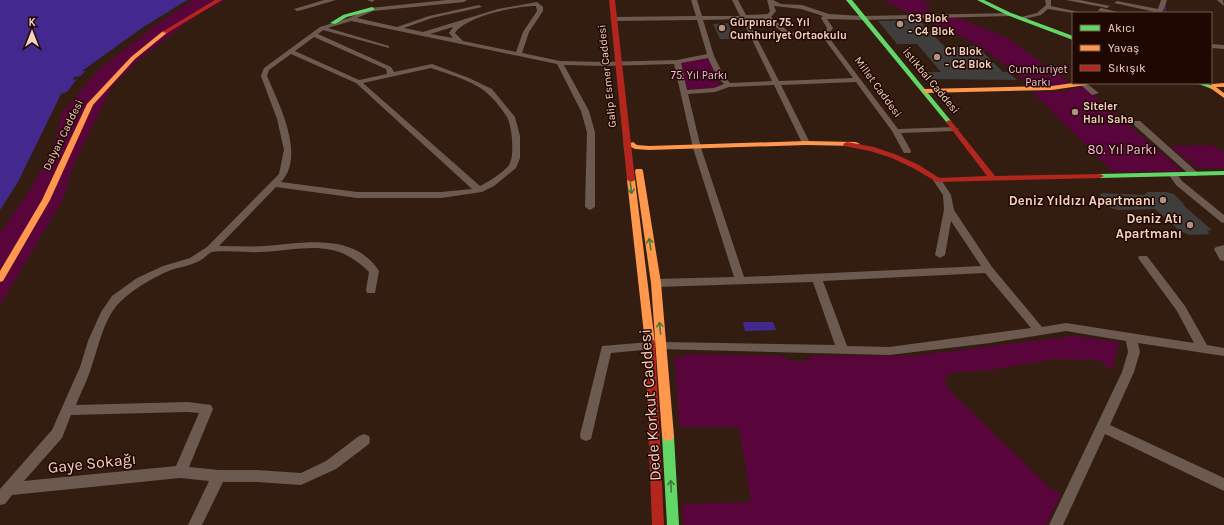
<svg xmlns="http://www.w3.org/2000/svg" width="1224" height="525" font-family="Karla,sans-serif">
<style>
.green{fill:#59053b}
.water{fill:#43298d}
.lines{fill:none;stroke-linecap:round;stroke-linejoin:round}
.stream{stroke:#43298d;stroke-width:1.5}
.building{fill:#3f3e3c}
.street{fill:#6c5950;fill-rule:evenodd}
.fast{fill:#63d668;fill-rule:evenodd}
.slow{fill:#ff974d;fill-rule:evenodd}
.jam{fill:#b3261e;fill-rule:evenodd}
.oneway{stroke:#44793a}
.poi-dot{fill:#b09283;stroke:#1f0801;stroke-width:1.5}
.labels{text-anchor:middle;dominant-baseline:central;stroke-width:3;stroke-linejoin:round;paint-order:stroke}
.far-poi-label{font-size:11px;font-weight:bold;fill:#f4d1c0;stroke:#1f0801;text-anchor:start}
.far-park-label{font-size:11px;fill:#fcbfde;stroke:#1f0801}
.far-street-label{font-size:11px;fill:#f4d1c0;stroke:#1f0801}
.park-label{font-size:13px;fill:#fcbfde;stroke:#1f0801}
.poi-label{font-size:13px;font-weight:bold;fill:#f4d1c0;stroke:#1f0801;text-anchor:end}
.near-street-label{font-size:16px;fill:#f4d1c0;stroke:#1f0801}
</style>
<rect width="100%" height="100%" fill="#331d11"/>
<!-- green -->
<path class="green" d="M193 0H226L199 14 142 57 112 86 74 164 62 201 0 305V233L28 193 53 149 62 113 99 69 152 28Z
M883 0H922L934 5 922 9 940 16H953L1008 38 1073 85 1033 89C1011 69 990 52 964 38 937 24 908 15 883 0Z
M709 57 715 77 721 86 715 88 687 90 679 63Z
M1083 86 1182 171 1113 172 1032 92 1066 91Z
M1212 145 1224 152V168H1198L1170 146Z
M1074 336 1119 342 1112 371 1099 360 1054 359 990 370 949 373 945 380 949 390 1051 489 1061 494 1046 525H684L682 504 751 502 739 427H680L674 358 692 354 782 356 791 361H808L810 356H912Z"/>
<!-- water -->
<path class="water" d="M0 0H187L142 28 82 71H86L80 76 74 77 73 80 77 79 67 92 61 94 18 182 0 210Z
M743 322H773L776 330 745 331Z"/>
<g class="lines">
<!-- stream -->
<path class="stream" d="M1165 2V13"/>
</g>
<!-- building -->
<path class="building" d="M919 20 945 47 977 46 1003 72H1008L1017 80 925 79 920 72H941L917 44H897L878 21Z
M728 23 734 39H720L713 24Z
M1146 192H1166L1174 194 1185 205H1183L1212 230 1207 231 1210 234 1190 235 1180 231 1155 209 1118 210 1110 208 1098 196H1101L1100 194H1103L1101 193 1145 195 1144 194H1147Z"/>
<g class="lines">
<!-- street -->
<path class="street" d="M324 0H336L302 10 297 11 294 9Z
M367 0H375L372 2Z
M447 0H467L464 2 373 11 357 18 397 27 429 16 479 5 482 7 432 18 404 28 423 32 498 9 537 2 543 7V11L529 32 522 53 560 61 604 62 677 60 707 54 697 20 613 21 610 19 613 17 696 16 691 0H697L702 16H740L732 0H738L746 15 768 14 770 11 767 0H773L781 4 802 5 829 14 863 16 1011 13 1012 14 1009 16 863 20 827 19 833 28 829 34 830 39 898 129 955 127 959 129 955 131 901 133 911 151 910 153H904L892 131 856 82 781 85 810 143 806 145 802 143 774 85 729 87 715 92 688 94 701 148 744 277 981 266 951 221 945 255 940 258 935 255 944 210 943 195 933 180 937 177 940 178 951 195 954 210 992 267 1042 327 1066 323 1194 343 1177 311 1138 258 1139 256H1147L1185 306 1207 345 1224 348V356L1138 343 1140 352 1134 372 1110 425 1224 478V491L1105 434 1063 525H1049L1122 372 1128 352 1126 341 1066 331 990 343 889 355 658 349 656 346 658 343 662 342 835 345 813 282 656 287 651 283 656 279 734 277 693 148 674 64 604 66 564 65 589 111 595 132V207L590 210 585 207 587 132 581 111 557 64 351 21 328 28 389 46V48L323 30 318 34 391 67 394 72 432 64 469 78 492 89 515 117 520 136V158L516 168 494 186 482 192 441 198H357L276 187 219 246C234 246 250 247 265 246 303 243 354 232 379 271L375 293H367L366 290 369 272C333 236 303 251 258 252 247 253 221 250 212 252 207 254 203 260 197 262 189 266 180 267 171 270 154 277 133 289 120 302 104 318 99 345 92 365 88 379 81 392 76 405L188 402 211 405 213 409 189 467 219 470H257L301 473 326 461 359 436 364 434 369 436 370 440 369 444 336 469 301 485 257 482H223L202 525H188L209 481 180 478 12 495 5 504 0 505V489L52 430 80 367 88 341 101 312 112 296 137 278 163 266 190 258 207 247 279 174 284 150 277 119 261 76 264 68 320 27 349 18 370 8ZM536 6 537 11 523 32 516 52 463 41 455 33C466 16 516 6 536 6ZM774 6 801 9 823 16 821 18 827 28 823 36 789 32 771 17 776 11ZM742 19 772 81 730 83 724 76 714 56 703 20ZM747 19H765L785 34 825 40 853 78 779 81ZM453 27 449 33 453 38 430 34ZM314 37 386 69 387 74 359 80 295 51ZM291 54 356 83 472 189 441 192H357L281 182C306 156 279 104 267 76L269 70ZM708 58 717 77 724 84 714 88 687 90 681 63ZM431 68C448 74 474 81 487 93 494 99 502 109 507 117 512 126 515 156 509 165 504 172 488 182 480 186L363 83ZM985 273 1031 328 889 347 847 346 823 281ZM188 412 199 413 176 466 24 481 62 438 71 415Z
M1045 0H1051V6L1083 13H1073L1048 9 1041 15 1020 20 1017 18 1037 13 1046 5Z
M1066 0H1080L1110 6 1107 8Z
M1161 0H1167L1163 11 1160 13 1114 3 1117 1 1158 9Z
M1217 0H1223L1224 6Z
M1101 8 1118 12 1119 13 1099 11 1098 10Z
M1211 44 1224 45V49L1211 48Z
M1080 83H1086L1099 93 1092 95 1081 85Z
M1134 121H1140L1197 172V176H1191L1134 125Z
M1173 172 1176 173 1182 181 1224 215V223L1221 222 1176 185 1169 175Z
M1224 245V261L1220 260 1214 249 1216 247Z
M650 342 654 343 656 346 654 349 611 353 592 435 591 439 586 441 581 439 580 435 602 346Z"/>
<!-- fast -->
<path class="fast" d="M846 0H852L951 121V123H947Z
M977 0H984L1011 13 1073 36V40L1007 15Z
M372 7 374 8V10L347 17 335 24 330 23 343 15Z
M1196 83H1206L1215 87 1212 89Z
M1224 171V175L1100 178 1096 176 1100 174Z
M668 431 672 432 674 436 679 525H667L662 436 664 432Z"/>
<!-- slow -->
<path class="slow" d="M163 31 168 32 135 59 93 105 50 200 3 281 0 282V271L42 200 87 104 131 57Z
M1073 83H1089L1086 85 1052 90 925 93 922 91 925 89 1052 86Z
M1224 83V87H1216L1224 93V98L1209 87 1212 84Z
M806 141 856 142 860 144 856 146 806 145 649 150 635 149 631 147 627 148 623 146 633 142 637 145 649 146Z
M636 169H642L643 171 661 283 674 436 672 440 668 441 664 440 662 436 651 283 635 171Z
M628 178H631L635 180 655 343 654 346 650 347 646 346 645 343 627 180Z"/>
<!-- jam -->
<path class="jam" d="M215 0H222L167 33 162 32Z
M609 0H615L635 180 631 182 627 180Z
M949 120 951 121 995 176 1100 174 1104 176 1100 178 937 182 913 168 892 158 870 151 844 146 843 144 847 142 874 147 897 155 919 165 939 178 987 176 946 122Z
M650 339 654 340 655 343 664 525H652L645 343 646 340Z"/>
</g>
<!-- one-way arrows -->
<defs><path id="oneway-shaft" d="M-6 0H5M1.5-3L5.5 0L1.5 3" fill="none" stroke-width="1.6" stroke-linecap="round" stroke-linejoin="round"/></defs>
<g class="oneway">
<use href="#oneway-shaft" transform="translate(631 188) rotate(83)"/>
<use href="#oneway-shaft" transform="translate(650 244) rotate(-99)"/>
<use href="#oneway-shaft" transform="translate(660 328) rotate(-96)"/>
<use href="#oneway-shaft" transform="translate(671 486) rotate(-93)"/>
</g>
<!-- markers -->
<g class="poi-dot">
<circle cx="900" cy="24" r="4"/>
<circle cx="722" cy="28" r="4"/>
<circle cx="937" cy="57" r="4"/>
<circle cx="1075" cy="112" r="4"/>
<circle cx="1163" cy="200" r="4"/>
<circle cx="1190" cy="225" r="4"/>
</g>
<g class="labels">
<!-- far-poi labels -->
<g class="far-poi-label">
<text x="908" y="18">C3 Blok<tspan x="908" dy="13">- C4 Blok</tspan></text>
<text x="730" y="22">Gürpınar 75. Yıl<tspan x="730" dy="13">Cumhuriyet Ortaokulu</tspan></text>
<text x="945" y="51">C1 Blok<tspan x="945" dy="13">- C2 Blok</tspan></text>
<text x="1083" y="106">Siteler<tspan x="1083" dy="13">Halı Saha</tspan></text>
</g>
<!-- far-park labels -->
<g class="far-park-label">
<text x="1038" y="69">Cumhuriyet<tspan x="1038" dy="13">Parkı</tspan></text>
<text x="699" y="75">75. Yıl Parkı</text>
</g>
<!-- far-street labels -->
<g class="far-street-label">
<text transform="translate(607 76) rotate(-96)">Galip Esmer Caddesi</text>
<text transform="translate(931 81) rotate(50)">İstikbal Caddesi</text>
<text transform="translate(878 87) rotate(54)">Millet Caddesi</text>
<text transform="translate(63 135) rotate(-64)">Dalyan Caddesi</text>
</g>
<!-- park labels -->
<g class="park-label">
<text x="1122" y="149">80. Yıl Parkı</text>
</g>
<!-- poi labels -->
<g class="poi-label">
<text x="1155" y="200">Deniz Yıldızı Apartmanı</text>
<text x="1182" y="218">Deniz Atı<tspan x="1182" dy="15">Apartmanı</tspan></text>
</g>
<!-- near-street labels -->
<g class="near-street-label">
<text transform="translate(650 405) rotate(-94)">Dede Korkut Caddesi</text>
<text transform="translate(92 463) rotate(-6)">Gaye Sokağı</text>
</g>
</g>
<!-- legend -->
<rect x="1072" y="12" width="140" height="72" fill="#1f0801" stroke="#74584d"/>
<rect x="1080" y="25" width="20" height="6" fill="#63d668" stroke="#74584d"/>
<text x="1108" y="32" font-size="12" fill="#f4d1c0">Akıcı</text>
<rect x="1080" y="45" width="20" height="6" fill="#ff974d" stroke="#74584d"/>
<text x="1108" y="52" font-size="12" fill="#f4d1c0">Yavaş</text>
<rect x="1080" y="65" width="20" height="6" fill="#b3261e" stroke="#74584d"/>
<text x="1108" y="72" font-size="12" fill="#f4d1c0">Sıkışık</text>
<!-- north arrow -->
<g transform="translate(32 32)" stroke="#1f0801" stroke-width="3" paint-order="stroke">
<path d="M0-3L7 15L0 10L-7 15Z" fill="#f4d1c0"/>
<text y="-6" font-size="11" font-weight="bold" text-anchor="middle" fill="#f4d1c0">K</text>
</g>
</svg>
